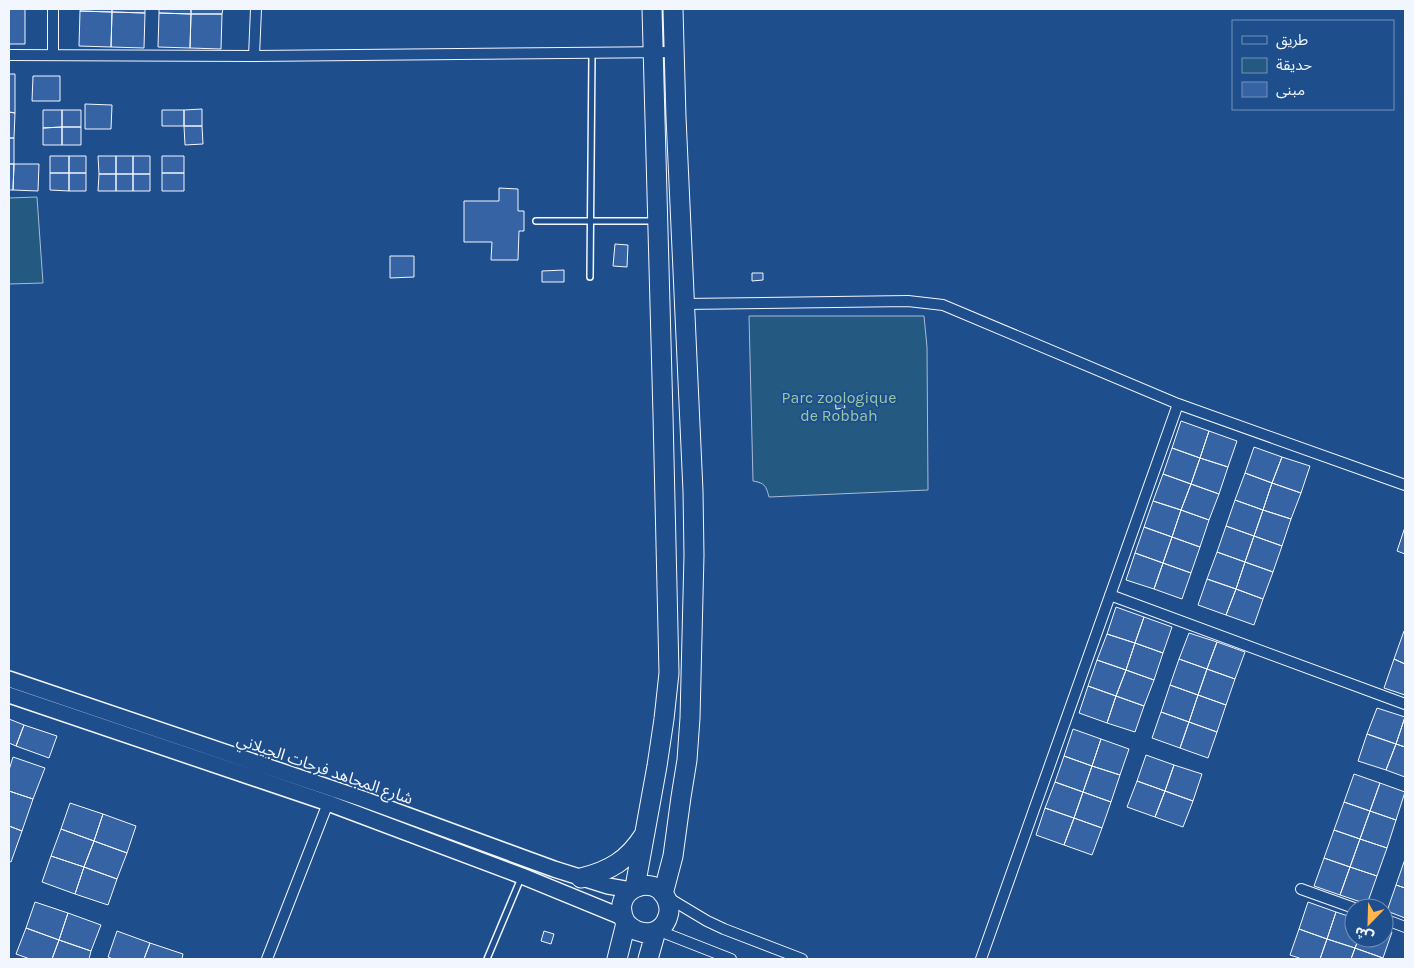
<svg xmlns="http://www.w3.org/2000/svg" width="1414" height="968" font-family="Karla,'Noto Sans Arabic',sans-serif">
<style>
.green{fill:#245a82;stroke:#a8bbd7}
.building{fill:#3563a3;stroke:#f2f6ff}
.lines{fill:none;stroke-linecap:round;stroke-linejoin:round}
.lane-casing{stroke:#f2f6ff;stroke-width:8}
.street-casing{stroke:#f2f6ff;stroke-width:12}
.secondary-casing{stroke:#f2f6ff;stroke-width:18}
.highway-casing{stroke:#f2f6ff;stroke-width:21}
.lane{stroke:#1f4e8c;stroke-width:5}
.street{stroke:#1f4e8c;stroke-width:10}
.secondary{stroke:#1f4e8c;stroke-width:15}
.highway{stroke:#1f4e8c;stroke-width:19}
.labels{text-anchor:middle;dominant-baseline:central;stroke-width:4;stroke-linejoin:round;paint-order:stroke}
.park-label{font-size:16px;fill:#97c8a6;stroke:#1f4e8c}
.street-label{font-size:16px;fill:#f2f6ff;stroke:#1f4e8c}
</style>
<rect width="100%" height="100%" fill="#1f4e8c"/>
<!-- green -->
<path class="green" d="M37 197 43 283 9 284V198Z
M749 316H924L927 347 928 490 769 497C766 486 765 483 753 481Z"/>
<!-- building -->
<path class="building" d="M9 9H25V44H9Z
M80 9H112V12L80 11Z
M112 9H145V13L112 12Z
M159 9H191V14L159 13Z
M191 9H223L222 14H191Z
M80 11 112 12 111 47 79 46Z
M112 12 145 13 144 48 111 47Z
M159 13 191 14 190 48 158 47Z
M191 14H222L221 49 190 48Z
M9 74H15V113L9 112Z
M33 76H60V101H32Z
M85 104 112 105 111 129H85Z
M202 109V126H184V110Z
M43 110H62V127L43 128Z
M62 110H81V127H62Z
M162 110H184V126H162Z
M9 112 15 113 14 138H9Z
M184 126H202L203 144 185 145Z
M62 127H81V145H62Z
M62 127V145H43V128Z
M9 138H14V164H9Z
M50 156H69V173H50Z
M69 156H86V173H69Z
M98 156H116V174H99Z
M116 156H133V174H116Z
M133 156H150V174H133Z
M162 156H184V173H162Z
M9 164H14L13 190H9Z
M14 164H39L38 191 13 190Z
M50 173H69V191L50 190Z
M69 173H86V191H69Z
M162 173H184V191H162Z
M99 174H116V191H98Z
M116 174H133V191H116Z
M133 174H150V191H133Z
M499 188 518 189V211H524V231H519L518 260H491L492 242H464V201H499Z
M615 244 628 245 627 267 613 266Z
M390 256H414V277L390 278Z
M564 270V282H542V271Z
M752 273H763V280L752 281Z
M843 397 845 408 836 409 835 398Z
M1181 421 1209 431 1200 458 1172 448Z
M1209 431 1237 441 1228 467 1200 458Z
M1254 447 1282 457 1272 483 1245 473Z
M1172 448 1200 458 1191 484 1163 474Z
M1282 457 1310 466 1301 493 1272 483Z
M1200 458 1228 467 1219 494 1191 484Z
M1245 473 1272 483 1263 510 1235 500Z
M1163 474 1191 484 1181 510 1153 501Z
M1272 483 1301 493 1291 519 1263 510Z
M1191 484 1219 494 1209 520 1181 510Z
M1235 500 1263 510 1254 536 1226 526Z
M1153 501 1181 510 1172 537 1144 527Z
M1181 510 1209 520 1200 547 1172 537Z
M1263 510 1291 519 1282 546 1254 536Z
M1226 526 1254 536 1245 562 1217 552Z
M1144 527 1172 537 1163 563 1135 553Z
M1405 527V554L1397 551Z
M1254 536 1282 546 1273 572 1245 562Z
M1172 537 1200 547 1191 573 1163 563Z
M1217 552 1245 562 1236 589 1207 579Z
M1135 553 1163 563 1154 589 1126 580Z
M1245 562 1273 572 1263 599 1236 589Z
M1163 563 1191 573 1182 599 1154 589Z
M1207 579 1236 589 1226 615 1198 605Z
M1236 589 1263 599 1254 625 1226 615Z
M1116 607 1144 617 1135 643 1107 634Z
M1144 617 1172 627 1163 653 1135 643Z
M1404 631 1405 632V664L1394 659Z
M1189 633 1217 642 1207 669 1179 659Z
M1107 634 1135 643 1126 670 1097 660Z
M1217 642 1245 652 1235 679 1207 669Z
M1135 643 1163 653 1154 680 1126 670Z
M1179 659 1207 669 1198 695 1170 685Z
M1394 659 1405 664V695L1384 688Z
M1097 660 1126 670 1116 696 1088 686Z
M1207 669 1235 679 1226 705 1198 695Z
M1126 670 1154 680 1144 706 1116 696Z
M1170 685 1198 695 1189 722 1161 712Z
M1088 686 1116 696 1107 723 1079 713Z
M1198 695 1226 705 1217 732 1189 722Z
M1116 696 1144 706 1135 732 1107 723Z
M1377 708 1405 717 1396 744 1367 734Z
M1161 712 1189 722 1180 748 1152 738Z
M1405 717V747L1396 744Z
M9 719 24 725 16 746 9 743Z
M1189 722 1217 732 1208 758 1180 748Z
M24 725 57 736 49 758 16 746Z
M1073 729 1101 739 1092 766 1064 756Z
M1367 734 1396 744 1386 770 1358 761Z
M1101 739 1129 749 1120 775 1092 766Z
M1396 744 1405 747V777L1386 770Z
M1146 755 1174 765 1165 791 1137 781Z
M1064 756 1092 766 1083 792 1055 782Z
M13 757 45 768 33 799 9 791V770Z
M1174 765 1202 774 1193 801 1165 791Z
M1092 766 1120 775 1111 802 1083 792Z
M1354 774 1380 783 1370 811 1344 802Z
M1137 781 1165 791 1155 817 1127 807Z
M1055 782 1083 792 1074 818 1045 808Z
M1380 783 1405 792 1396 820 1370 811Z
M9 791 33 799 22 831 9 826Z
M1165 791 1193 801 1183 827 1155 817Z
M1083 792 1111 802 1102 828 1074 818Z
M1344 802 1370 811 1360 839 1334 830Z
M70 803 103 814 94 841 61 829Z
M1045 808 1074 818 1064 845 1036 835Z
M1370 811 1396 820 1387 848 1360 839Z
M103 814 136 826 127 853 94 841Z
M1074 818 1102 828 1092 855 1064 845Z
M9 826 22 831 11 862 9 861Z
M61 829 94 841 84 867 51 856Z
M1334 830 1360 839 1350 867 1324 858Z
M1360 839 1387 848 1377 876 1350 867Z
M94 841 127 853 117 879 84 867Z
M51 856 84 867 75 894 42 882Z
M1324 858 1350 867 1340 895 1314 886Z
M1405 859V888L1396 885Z
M84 867 117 879 108 905 75 894Z
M1350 867 1377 876 1367 904 1340 895Z
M1396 885 1405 888V918L1387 911Z
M35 902 68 913 59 940 26 928Z
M1308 902 1336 912 1327 939 1299 929Z
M1336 912 1354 918V938H1359L1355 948 1327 939Z
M68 913 101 925 91 951 59 940Z
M26 928 59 940 52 959H30L16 954Z
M1299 929 1327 939 1320 959H1302L1290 955Z
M1384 929 1392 932 1383 958 1355 948 1359 938H1384Z
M117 931 150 943 144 959H113L108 957Z
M544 931 554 934 551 944 541 941Z
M1327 939 1355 948 1351 959H1320Z
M59 940 91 951 89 959H52Z
M150 943 183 954 182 959H144Z
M1355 948 1383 958V959H1351Z"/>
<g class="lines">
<!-- lane casing -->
<g class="lane-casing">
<path id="lane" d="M536 221H655
M590 277 592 53
M487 959 521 878"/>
</g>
<!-- street casing -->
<g class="street-casing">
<path id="street" d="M9 55 254 56 675 52
M53 55V9
M254 56 256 9
M684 304 908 301 943 305 1178 404 1405 485
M1110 595 1405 704
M1301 889 1354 908
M667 897 707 921 724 929 802 959
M1384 919 1405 927
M657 930 731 959
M267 959 328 803
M981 959 1178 404"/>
</g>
<!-- secondary casing -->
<g class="secondary-casing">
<path id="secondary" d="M9 679 363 799 554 869 608 886 631 890
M9 695 328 803 522 876 622 917"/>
</g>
<!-- highway casing -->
<g class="highway-casing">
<path id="highway" d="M581 878C610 871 628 860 644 835
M635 887 657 766 664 719 669 673 663 415 652 9
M663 894 673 856 681 797 687 760 690 718 694 555 693 491 676 117 673 9
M617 959 626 923C607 890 655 870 667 900 669 905 670 910 668 916 662 937 639 937 626 923
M648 959 656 931"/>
</g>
<!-- lane -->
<use href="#lane" class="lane"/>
<!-- street -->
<use href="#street" class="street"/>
<!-- secondary -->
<use href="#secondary" class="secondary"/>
<!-- highway -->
<use href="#highway" class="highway"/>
</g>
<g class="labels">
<!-- park labels -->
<g class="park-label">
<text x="839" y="397">Parc zoologique<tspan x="839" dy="18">de Robbah</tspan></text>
</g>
<!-- street labels -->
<g class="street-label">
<text transform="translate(325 769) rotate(19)">شارع المجاهد فرحات الجيلاني</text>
</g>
</g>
<!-- border -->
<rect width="1414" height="968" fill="none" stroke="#f2f6ff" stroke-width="20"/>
<!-- legend -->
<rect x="1232" y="20" width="162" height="90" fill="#1f4e8c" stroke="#7391ba"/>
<rect x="1242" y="36" width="25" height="8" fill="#1f4e8c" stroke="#7391ba"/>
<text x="1276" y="45" font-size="15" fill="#f2f6ff">طريق</text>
<rect x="1242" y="58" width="25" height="15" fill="#245a82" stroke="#7391ba"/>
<text x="1276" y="70" font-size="15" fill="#f2f6ff">حديقة</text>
<rect x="1242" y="82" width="25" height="15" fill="#3563a3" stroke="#7391ba"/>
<text x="1276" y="95" font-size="15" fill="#f2f6ff">مبنى</text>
<!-- north arrow -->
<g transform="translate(1369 923) rotate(203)"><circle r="24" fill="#1f4e8c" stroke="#7391ba"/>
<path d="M0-4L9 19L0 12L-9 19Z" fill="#ffb74d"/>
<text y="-8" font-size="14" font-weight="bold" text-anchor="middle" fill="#f2f6ff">ش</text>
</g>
</svg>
